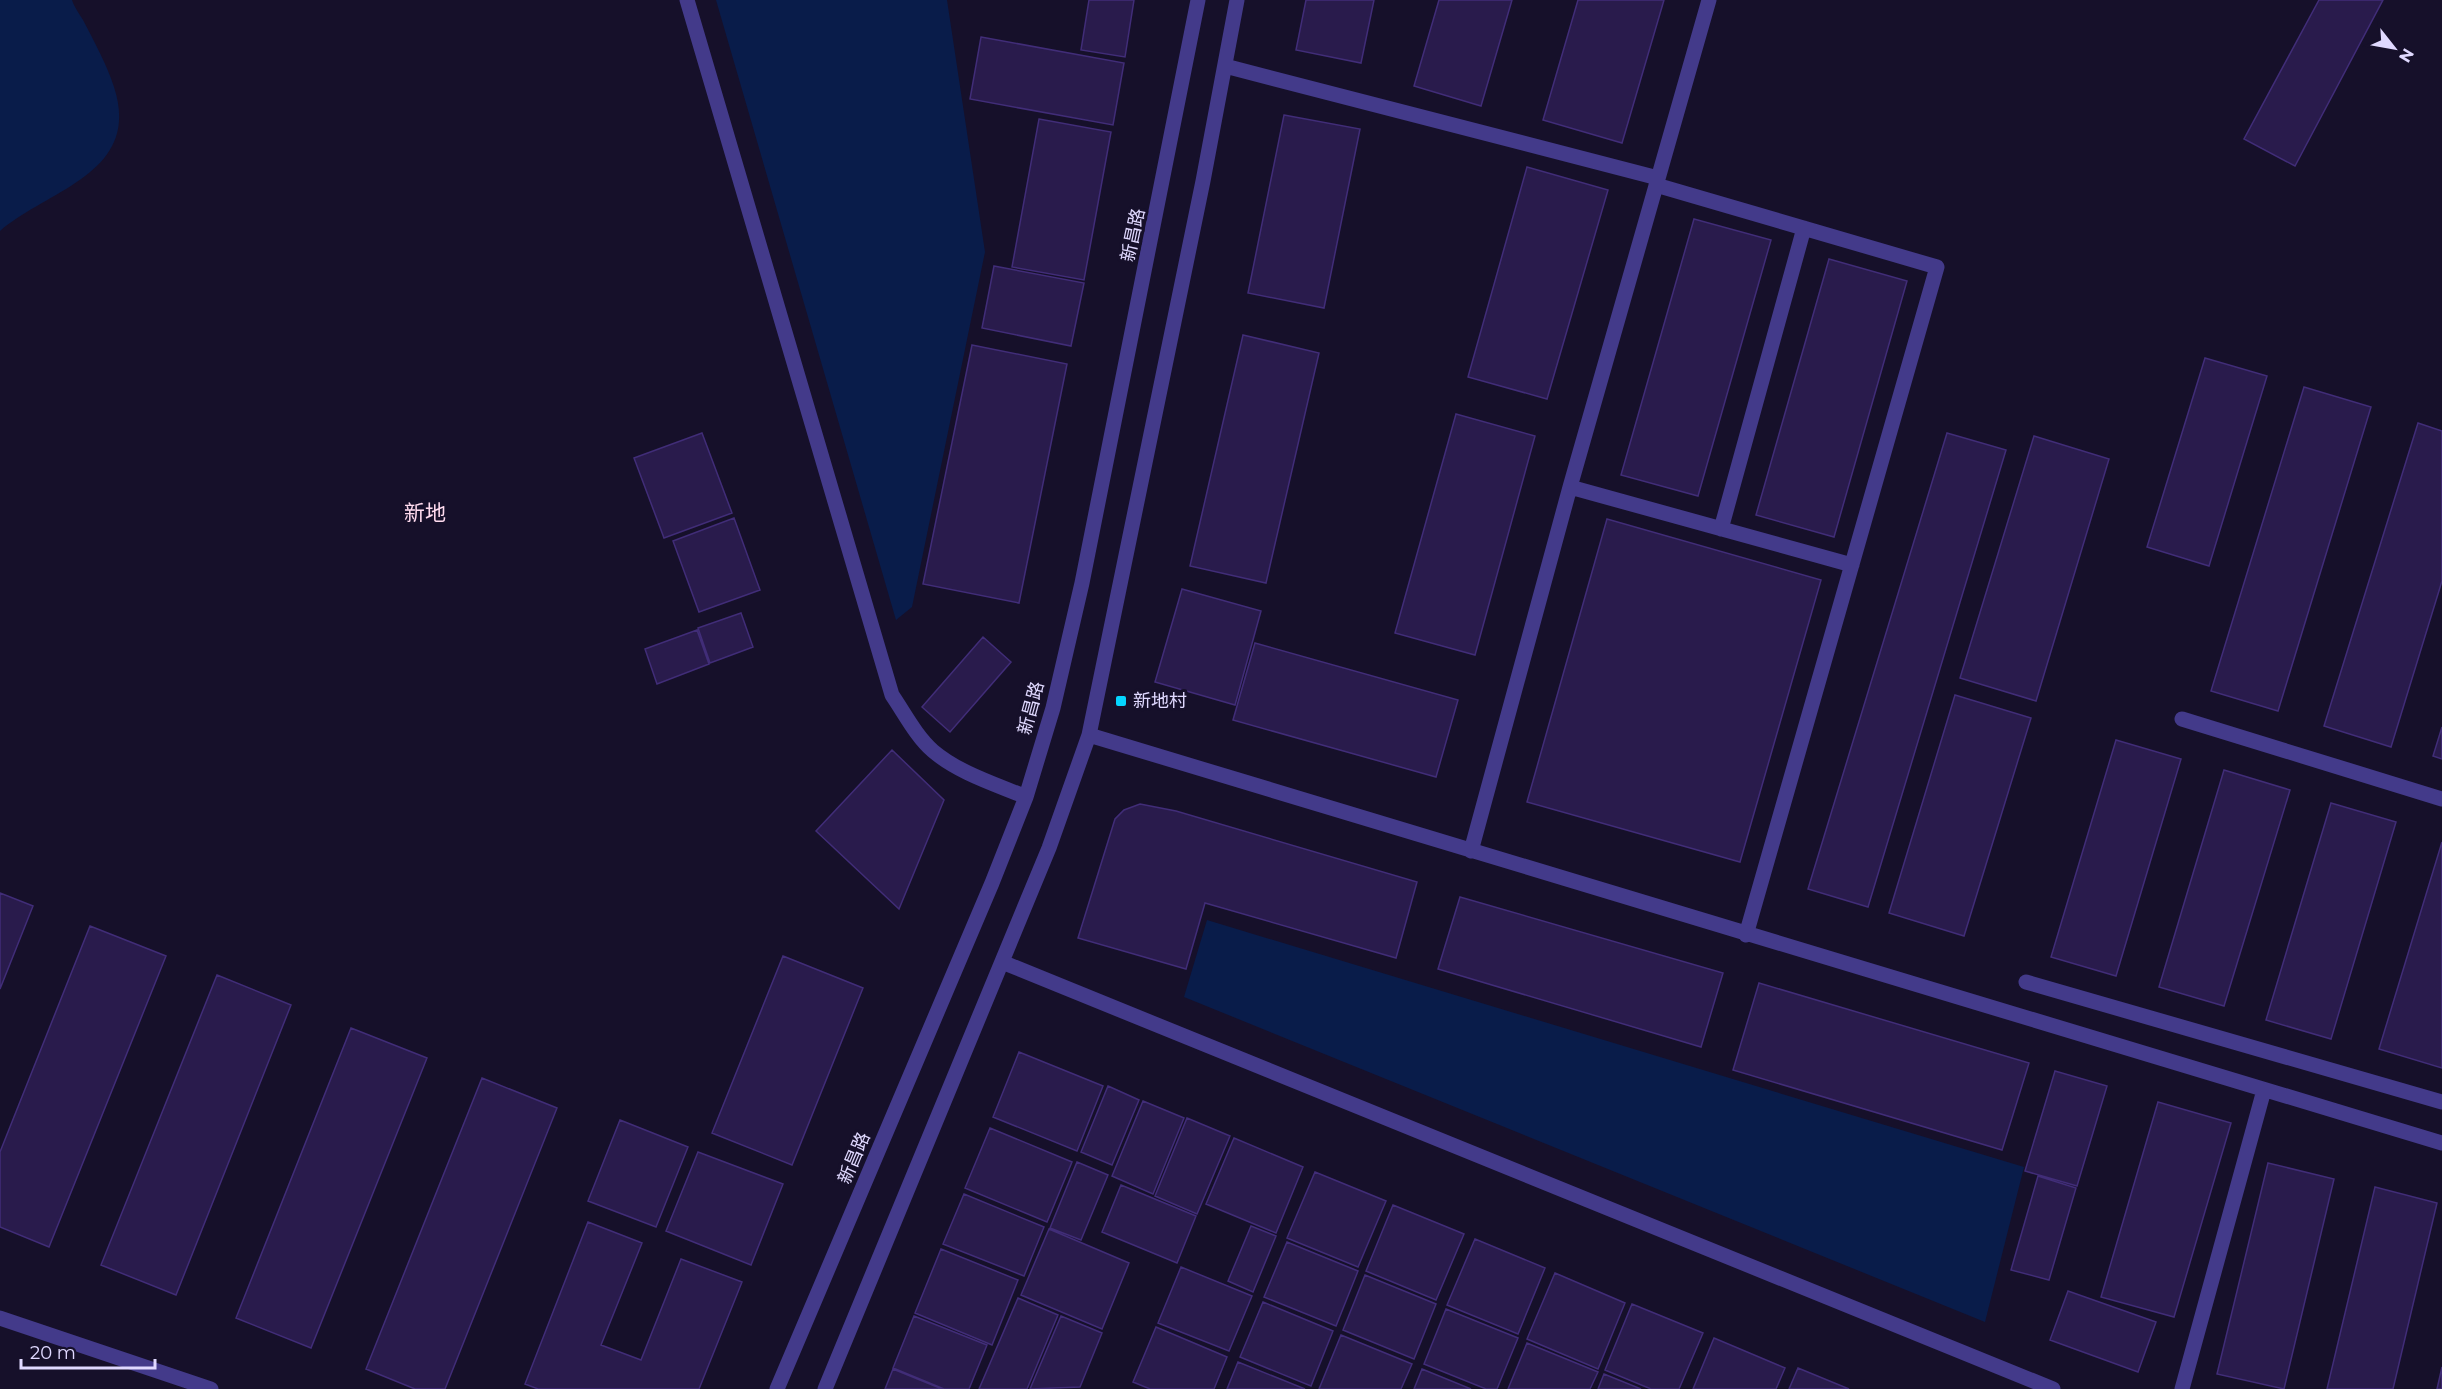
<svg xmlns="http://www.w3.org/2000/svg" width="2442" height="1389" font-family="Montserrat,'Noto Sans SC',sans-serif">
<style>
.water{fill:#091c4a}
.building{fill:#291b4c;stroke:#412d78;stroke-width:1.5}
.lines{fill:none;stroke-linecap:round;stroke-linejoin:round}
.minor{stroke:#433a8a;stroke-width:15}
.poi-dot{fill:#05d5ff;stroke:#16102a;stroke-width:2}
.labels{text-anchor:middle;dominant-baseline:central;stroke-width:6;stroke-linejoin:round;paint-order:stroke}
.street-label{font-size:18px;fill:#e0d9ff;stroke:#16102a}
.poi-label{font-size:18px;fill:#e0d9ff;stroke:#16102a;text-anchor:start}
.quarter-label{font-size:21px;fill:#ffdbef;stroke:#16102a}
</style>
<rect width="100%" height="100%" fill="#16102a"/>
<!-- water -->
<path class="water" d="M0 0H72C74 7 79 13 83 20 94 41 107 65 114 87 142 173 49 189 0 231Z
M716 0H947L985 252 912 607 896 620Z
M1207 920 2024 1167 1985 1322 1184 997Z"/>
<!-- building -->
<path class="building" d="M1089 0H1134L1125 57 1081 50Z
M1306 0H1374L1361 63 1296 50Z
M1439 0H1512L1481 106 1414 86Z
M1578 0H1664L1622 143 1543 120Z
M2319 0H2383L2295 166 2244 139Z
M981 37 1124 63 1113 125 970 99Z
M1284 115 1360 129 1324 308 1248 293Z
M1039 119 1111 132 1084 280 1012 267Z
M1527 167 1608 190 1547 399 1468 377Z
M1694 219 1771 240 1698 496 1621 475Z
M1829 259 1907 281 1834 537 1756 515Z
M994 266 1084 283 1071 346 982 328Z
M1243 335 1319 353 1266 583 1190 566Z
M972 345 1067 364 1019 603 923 584Z
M2205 358 2267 376 2209 566 2147 547Z
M2304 387 2371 407 2278 711 2211 691Z
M1456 414 1535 436 1475 655 1395 633Z
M2418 423 2442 431V581L2391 747 2324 726Z
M702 433 732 513 664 538 634 458Z
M1947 433 2006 450 1868 907 1808 889Z
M2034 436 2109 459 2036 701 1960 678Z
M734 518 760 590 699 612 673 541Z
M1607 519 1821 580 1740 862 1527 802Z
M1182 589 1261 611 1235 705 1155 682Z
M741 613 753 647 710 663 698 628Z
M697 630 709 664 657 684 645 649Z
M983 637 1011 662 950 732 922 707Z
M1255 643 1458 700 1436 777 1233 720Z
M1955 695 2031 718 1964 936 1889 913Z
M2442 727V759L2433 756Z
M2116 740 2181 759 2116 976 2051 957Z
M892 750 944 800 899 909 816 831Z
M2224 770 2290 790 2224 1006 2159 987Z
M2331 803 2396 822 2331 1039 2266 1020Z
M1140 804 1176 811 1417 882 1396 958 1205 903 1186 969 1078 938 1115 819 1124 810Z
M2442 842V1068L2379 1049Z
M0 893 33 906 0 989Z
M1460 897 1723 973 1701 1047 1438 969Z
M90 926 166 956 49 1247 0 1227V1152Z
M783 956 863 988 792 1165 712 1133Z
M217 975 291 1005 176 1295 101 1265Z
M1759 983 2029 1063 2002 1150 1733 1070Z
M351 1028 427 1058 311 1348 236 1318Z
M1019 1052 1103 1086 1077 1151 993 1117Z
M2055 1071 2107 1086 2077 1186 2025 1171Z
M482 1078 557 1108 445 1389H415L366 1369Z
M1108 1086 1139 1100 1112 1165 1081 1152Z
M1143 1101 1184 1118 1153 1194 1112 1176Z
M2158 1102 2231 1123 2174 1317 2101 1297Z
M1187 1118 1230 1136 1197 1214 1155 1196Z
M620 1120 688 1147 656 1227 588 1201Z
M990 1128 1072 1162 1047 1222 965 1188Z
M1234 1138 1303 1167 1276 1233 1206 1204Z
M698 1152 783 1184 751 1265 666 1231Z
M1077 1162 1108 1175 1081 1240 1050 1228Z
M2268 1163 2334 1179 2284 1389 2217 1374Z
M1315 1172 1386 1201 1358 1267 1287 1238Z
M2038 1176 2076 1188 2049 1280 2011 1270Z
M1121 1185 1196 1216 1177 1263 1102 1232Z
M2375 1187 2437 1203 2393 1389H2327Z
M964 1194 1044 1227 1024 1276 943 1244Z
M1393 1205 1464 1234 1436 1300 1366 1271Z
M588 1222 642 1243 601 1345 641 1360 681 1259 742 1282 699 1389H538L525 1384Z
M1251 1226 1276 1236 1253 1292 1228 1281Z
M1049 1229 1129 1263 1102 1329 1021 1295Z
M1475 1239 1545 1268 1518 1334 1447 1305Z
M1287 1242 1358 1271 1336 1326 1264 1297Z
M941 1249 1018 1280 992 1345 915 1313Z
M1181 1267 1252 1296 1229 1351 1158 1323Z
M1555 1273 1625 1303 1598 1369 1527 1339Z
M1365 1275 1436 1304 1414 1359 1343 1330Z
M2068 1291 2156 1322 2138 1372 2050 1340Z
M1018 1298 1058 1315 1027 1389H979Z
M1263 1302 1333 1331 1311 1386 1240 1357Z
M1632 1304 1703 1333 1679 1389H1651L1605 1370Z
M1446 1309 1518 1338 1497 1389H1486L1424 1364Z
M914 1316 987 1345 969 1389H944L893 1368Z
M1061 1316 1102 1333 1080 1387 1030 1389Z
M1156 1327 1227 1357 1214 1389H1150L1133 1382Z
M1341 1335 1412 1364 1401 1389H1319Z
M1714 1338 1785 1368 1776 1389H1693Z
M1527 1343 1598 1372 1590 1389H1508Z
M1238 1362 1305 1389H1227Z
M2442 1367V1389H2437Z
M1798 1368 1849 1389H1789Z
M893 1369 942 1389H885Z
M1422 1369 1471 1389H1414Z
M1604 1374 1641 1389H1598Z"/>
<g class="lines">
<!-- minor -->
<path class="minor" d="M687 0 892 695C905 714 916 736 933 751 959 773 995 784 1026 797
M1225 66 1658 178
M1656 185 1937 267 1746 935
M1570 487 1852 565
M1721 529 1804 228
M2182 719 2442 799
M1089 735 2442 1143
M1471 851 1570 487 1709 0
M1002 962 2053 1389
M2026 982 2442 1102
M0 1318 211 1389
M777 1389 992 883 1026 797 1053 708 1082 583 1198 0
M825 1389 1049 848 1089 735 1203 181 1237 0
M2182 1389 2264 1090"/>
</g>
<!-- markers -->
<rect class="poi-dot" x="1115" y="695" width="12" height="12" rx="3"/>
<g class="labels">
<!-- street labels -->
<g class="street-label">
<text transform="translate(1133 235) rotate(-78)">新昌路</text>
<text transform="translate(1031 708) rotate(-75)">新昌路</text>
<text transform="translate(854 1158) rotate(-67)">新昌路</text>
</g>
<!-- poi labels -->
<g class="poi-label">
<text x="1133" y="701">新地村</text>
</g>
<!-- quarter labels -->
<g class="quarter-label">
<text x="425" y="512">新地</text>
</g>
</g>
<!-- north arrow -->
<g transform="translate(2394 48) rotate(121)" stroke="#16102a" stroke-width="4.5" paint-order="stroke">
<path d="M0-4.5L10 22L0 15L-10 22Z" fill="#e0d9ff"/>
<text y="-9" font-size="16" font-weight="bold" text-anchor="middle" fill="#e0d9ff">N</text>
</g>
<!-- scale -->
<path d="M21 1359v9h134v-9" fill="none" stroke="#e0d9ff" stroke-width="3"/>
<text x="30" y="1359" font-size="18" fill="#e0d9ff" stroke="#16102a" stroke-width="4.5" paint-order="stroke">20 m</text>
</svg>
